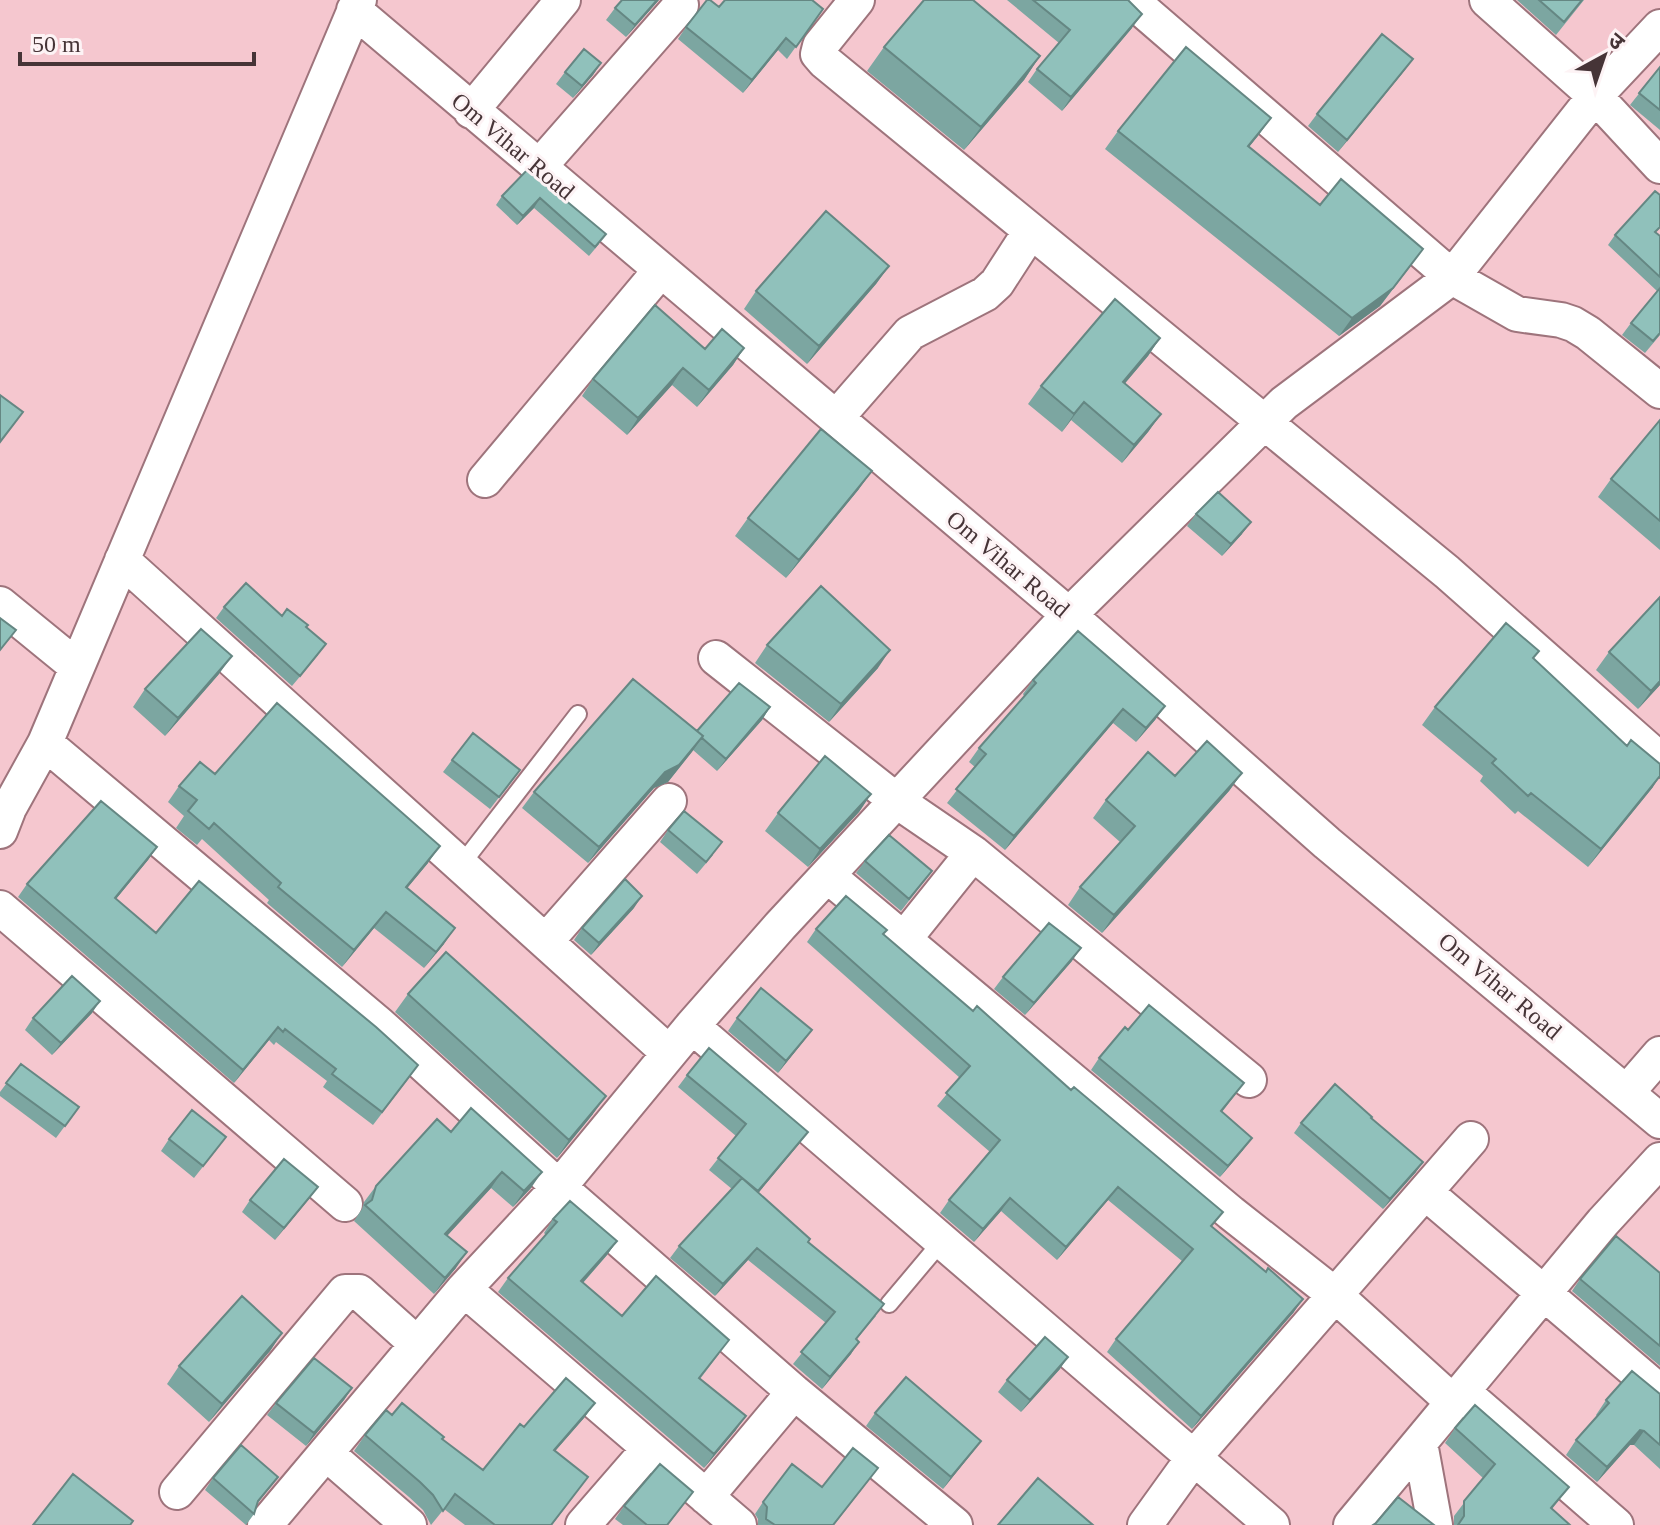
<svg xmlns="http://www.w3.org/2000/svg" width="1660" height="1525" font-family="'Times New Roman','Noto Sans Devanagari',serif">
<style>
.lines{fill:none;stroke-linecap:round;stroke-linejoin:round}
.lane-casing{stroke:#9e747c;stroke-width:20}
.street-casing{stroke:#9e747c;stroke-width:38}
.lane{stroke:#fff;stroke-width:16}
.street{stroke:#fff;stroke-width:34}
.wall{fill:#7ca6a1}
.shaded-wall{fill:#658783}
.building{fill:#90c1bb;stroke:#658783;stroke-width:2}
.labels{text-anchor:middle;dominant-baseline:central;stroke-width:6;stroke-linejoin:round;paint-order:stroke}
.street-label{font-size:24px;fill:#463437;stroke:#fdf3f5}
</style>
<rect width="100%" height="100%" fill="#f5c7cf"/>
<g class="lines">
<!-- lane casing -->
<g class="lane-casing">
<path id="lane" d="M461 865 578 714
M889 1304 942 1241"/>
</g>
<!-- street casing -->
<g class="street-casing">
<path id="street" d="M857 0 820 46 818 54 824 61 1447 572 1660 760
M1131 0 1452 277 1517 314 1561 320 1573 324 1588 333 1660 391
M1487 0 1595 96 1660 166
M354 10 1069 615 1327 843 1660 1121
M471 111 563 0
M538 168 681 5
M836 418 910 333 985 294 997 283 1030 232
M485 480 660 271
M122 560 669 1053
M0 604 76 666
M716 658 897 801 973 853 1249 1080
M45 743 380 1025 559 1187 794 1392 955 1525
M0 831 9 808 45 743 359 0
M828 876 1231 1213 1335 1295 1454 1403
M0 908 345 1204
M904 939 973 853
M546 941 669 801
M692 1026 1272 1525
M1627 1092 1660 1054
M1425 1192 1660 1392
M464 1289 739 1525
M1463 1392 1616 1525
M1420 1443 1435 1525
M326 1453 409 1525
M177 1492 345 1292H359L417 1344
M706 1497 794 1392
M265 1525 464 1289 559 1187 692 1026 780 926 1069 615 1284 403 1452 277 1595 96 1660 27
M583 1525 649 1449
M1145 1525 1194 1457 1471 1139
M1351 1525 1603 1222 1660 1160"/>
</g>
<!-- lane -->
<use href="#lane" class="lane"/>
<!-- street -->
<use href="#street" class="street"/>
</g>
<!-- wall -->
<path class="wall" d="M659 0 626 37 606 20 615 8Z
M1007 0H1128L1132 28 1062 111 1028 82 1037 69 1059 43Z
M1517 0H1584L1556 35Z
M719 7 823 9 787 59 778 50 743 93 678 39 686 27Z
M884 47 1040 56 1024 80 964 150 867 71Z
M601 63 593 75 573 98 556 84 565 72Z
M1660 67V130L1630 105Z
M1404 71 1338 152 1308 126 1317 114Z
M1271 118 1249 147 1320 205 1410 267 1380 306 1339 336 1105 149 1118 131Z
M528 169 599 244 589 256 534 208 517 225 496 205 502 196Z
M1657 233 1660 236V287L1657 291 1608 245 1615 235Z
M889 266 876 284 807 364 744 309 756 291Z
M1631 323 1660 335 1645 353 1622 335Z
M1160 338 1148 356 1125 383 1161 414 1148 432 1122 463 1071 420 1062 432 1028 404 1041 386Z
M744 348 733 365 697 407 672 385 627 435 582 396 593 379 705 349Z
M1660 420V550L1598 497 1611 479Z
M859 489 786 578 735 536 748 518Z
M1196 514 1242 534 1222 556 1187 526Z
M224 607 282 616 306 627 318 655 292 686 216 618Z
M767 645 878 668 829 722 755 663Z
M1609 652 1660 685 1638 709 1596 670Z
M1533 659 1653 787 1588 867 1518 811 1515 814 1480 781 1483 776 1422 725 1435 707Z
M219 674 165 736 133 707 145 689Z
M1033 680 1165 706 1155 720 1136 742 1113 723 1005 850 947 803 975 767 969 762 979 748 1024 696 1023 694Z
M770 707 762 720 717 771 693 750 668 782 654 788 588 863 522 808 534 792 697 731Z
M452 760 520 770 490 809 443 772Z
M1242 773 1229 791 1102 933 1068 905 1080 887 1120 842 1093 818 1106 800Z
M215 774 428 863 407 888 444 944 424 968 374 928 342 967 267 903 269 900 202 839 197 845 176 828 184 816 168 802 179 786Z
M871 794 859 812 808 867 765 831 778 813Z
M668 830 713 855 697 874 660 842Z
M157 847 148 860 116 899 156 933 409 1078 373 1125 323 1087 327 1081 276 1042 274 1045 269 1040 234 1083 18 897 27 884Z
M865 861 932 871 901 911 856 873Z
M634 908 591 955 574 940 582 928Z
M816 929 884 935 1212 1227 1294 1312 1192 1429 1107 1352 1116 1339 1182 1261 1108 1200 1057 1260 1001 1211 974 1242 940 1213 949 1200 990 1152 937 1106 960 1078 807 942Z
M1072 961 1025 1015 994 989 1003 977Z
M408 994 593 1114 557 1158 395 1012Z
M92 1013 52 1055 25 1030 33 1018Z
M737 1018 812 1030 778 1073 728 1031Z
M1128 1030 1244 1083 1222 1112 1243 1150 1220 1177 1091 1070 1099 1058Z
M21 1064 79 1107 56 1138 0 1096V1092Z
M687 1075 799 1144 758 1193 808 1242 876 1316 856 1340 851 1354 822 1389 793 1364 826 1323 748 1260 715 1296 670 1258 679 1246 732 1189 709 1170 736 1136 678 1087Z
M1371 1118 1416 1172 1383 1209 1294 1133 1301 1123Z
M451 1132 531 1188 513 1207 491 1188 447 1236 456 1268 434 1294 354 1221 362 1209 364 1202 376 1186Z
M169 1139 217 1149 194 1178 161 1151Z
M318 1187 275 1240 242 1212 250 1200Z
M553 1219 617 1241 607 1255 583 1283 622 1316 719 1354 700 1379 736 1430 704 1468 498 1292 508 1278 546 1235 544 1233Z
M1660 1273V1366L1572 1291 1580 1279Z
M282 1333 270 1351 209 1422 167 1384 179 1366Z
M1060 1369 1021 1412 998 1392 1007 1380Z
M352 1388 344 1400 306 1446 267 1415 276 1403Z
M1660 1394V1469L1634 1445H1630L1597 1482 1566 1455 1576 1440 1597 1416 1596 1415 1606 1400Z
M595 1403 584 1418 555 1451 588 1477 552 1525H465L444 1509 431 1525 423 1510 409 1497 354 1451 365 1435 392 1415 483 1470 524 1427Z
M875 1413 981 1441 943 1489 866 1426Z
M1455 1428 1569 1487 1552 1509 1570 1525H1454V1516L1483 1478 1445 1443Z
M278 1477 257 1504 254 1514 246 1525 205 1490 213 1478Z
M869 1480 834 1525H758V1519L755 1514 763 1502 822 1487Z
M693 1492 668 1525H623L615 1519 624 1506Z"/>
<!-- shaded-wall -->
<path class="shaded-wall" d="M657 0H659L626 37 635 25Z
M1142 14 1132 28 1062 111 1071 97Z
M786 38 778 50 743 93 752 80Z
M1040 56 1024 80 964 150 981 127Z
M1413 59 1404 71 1338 152 1347 140Z
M601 63 593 75 573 98 582 86Z
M1271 118 1258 136 1235 164 1248 146Z
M540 198 534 208 517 225 523 216Z
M1423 249 1380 306 1339 336 1352 318Z
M889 266 876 284 807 364 819 346Z
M1160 338 1148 356 1111 400 1123 382Z
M744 348 733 365 697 407 709 390Z
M683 368 672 385 627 435 638 418Z
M1084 402 1071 420 1062 432 1074 414Z
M1161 414 1148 432 1122 463 1134 445Z
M872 471 859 489 786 578 799 560Z
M1251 522 1242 534 1222 556 1231 544Z
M890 650 878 668 829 722 841 704Z
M232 656 219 674 165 736 178 718Z
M1660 681V685L1638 709 1651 691Z
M1165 706 1155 720 1136 742 1146 728Z
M770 707 762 720 717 771 726 759Z
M1123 709 1113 723 1005 850 1014 836Z
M703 736 692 752 668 782 654 788 588 863 599 847 665 772Z
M1242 773 1229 791 1102 933 1114 915Z
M1660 776 1653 787 1588 867 1601 849Z
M871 794 859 812 808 867 820 849Z
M440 846 428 863 394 904 406 887Z
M157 847 148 860 106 911 115 898Z
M642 896 634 908 591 955 599 943Z
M386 912 374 928 342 967 354 950Z
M455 928 444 944 424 968 436 952Z
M1081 948 1072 961 1025 1015 1034 1003Z
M100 1001 92 1013 52 1055 61 1043Z
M278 1027 269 1040 234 1083 243 1070Z
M812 1030 803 1042 778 1073 786 1061Z
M606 1096 593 1114 557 1158 569 1140Z
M808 1132 799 1144 750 1203 758 1191Z
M1252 1138 1243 1150 1220 1177 1228 1166Z
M1423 1162 1416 1172 1383 1209 1390 1199Z
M502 1172 491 1188 434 1250 445 1234Z
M542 1172 531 1188 513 1207 524 1191Z
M318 1187 309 1199 275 1240 284 1228Z
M1118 1187 1108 1200 1057 1260 1066 1247Z
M1010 1198 1001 1211 974 1242 983 1229Z
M617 1241 607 1255 572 1295 581 1281Z
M757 1248 748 1260 715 1296 723 1284Z
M467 1252 456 1268 434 1294 445 1278Z
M1303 1299 1294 1312 1192 1429 1201 1416Z
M282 1333 270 1351 209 1422 222 1404Z
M859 1342 851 1354 822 1389 830 1377Z
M1068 1357 1060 1369 1021 1412 1030 1400Z
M352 1388 344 1400 306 1446 314 1433Z
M595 1403 584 1418 543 1465 554 1450Z
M746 1416 736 1430 704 1468 714 1454Z
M1640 1430 1644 1431 1634 1445H1630L1597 1482 1607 1467Z
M981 1441 972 1453 943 1489 951 1477Z"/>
<!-- building -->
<path class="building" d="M622 0H657L635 25 615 8Z
M707 0H710L719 7 725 0H812L823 9 796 47 786 38 752 80 686 27Z
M924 0H973L1040 56 981 127 884 47Z
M1033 0H1128L1142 14 1071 97 1037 69 1070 30Z
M1539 0H1582L1564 22Z
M1382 34 1413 59 1347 140 1317 114Z
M1186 47 1271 118 1248 146 1320 205 1341 179 1423 249 1393 288 1352 318 1118 131Z
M584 49 601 63 582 86 565 72Z
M1660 67V110L1639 93Z
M528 169 606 234 595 247 540 198 523 216 502 196Z
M1655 191 1660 195V227L1655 232 1660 236V277L1615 235Z
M826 211 889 266 819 346 756 291Z
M1660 288V333L1653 341 1631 323Z
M1115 299 1160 338 1123 382 1161 414 1134 445 1084 402 1074 414 1041 386Z
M655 305 705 349 722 329 744 348 709 390 683 368 638 418 593 379Z
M0 395 23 412 0 442Z
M1660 420V521L1611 479Z
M821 429 872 471 799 560 748 518Z
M1218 492 1251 522 1231 544 1196 514Z
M246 583 282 616 287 609 308 625 306 627 326 644 300 676 224 607Z
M821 586 890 650 841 704 767 645Z
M1660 597V681L1651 691 1609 652Z
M0 618 16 630 0 650Z
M1506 623 1539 651 1533 658 1627 746 1631 740 1660 764V776L1601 849 1531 793 1528 796 1492 763 1496 759 1435 707Z
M201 629 232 656 178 718 145 689Z
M1078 631 1165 706 1146 728 1123 709 1014 836 956 789 986 754 979 748 1036 683 1033 680Z
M633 679 703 736 679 765 665 772 599 847 534 792Z
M739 683 770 707 726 759 702 738 703 736 697 731Z
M277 703 440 846 406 887 455 928 436 952 386 912 354 950 278 887 281 883 214 823 209 829 188 811 197 800 179 786 200 762 215 774Z
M473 733 520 770 499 797 452 760Z
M1207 741 1242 773 1114 915 1080 887 1135 826 1106 800 1148 752 1175 776Z
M825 756 871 794 820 849 778 813Z
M101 801 157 847 115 898 156 933 199 881 376 1027 418 1065 382 1112 332 1074 336 1069 285 1029 283 1032 278 1027 243 1070 27 884Z
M684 811 722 842 706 862 668 830Z
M889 835 932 871 909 899 865 861Z
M625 879 642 896 599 943 582 928Z
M846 896 887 930 883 934 973 1011 977 1006 1071 1090 1074 1087 1223 1212 1211 1226 1266 1272 1268 1268 1303 1299 1201 1416 1116 1339 1193 1249 1118 1187 1066 1247 1010 1198 983 1229 949 1200 1000 1140 946 1093 970 1066 816 929Z
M1049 923 1081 948 1034 1003 1003 977Z
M446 952 606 1096 569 1140 408 994Z
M72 976 100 1001 61 1043 33 1018Z
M761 988 812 1030 786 1061 737 1018Z
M1149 1005 1244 1083 1221 1111 1252 1138 1228 1166 1099 1058 1125 1027 1128 1030Z
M709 1048 808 1132 758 1191 718 1158 746 1124 687 1075Z
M21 1064 79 1107 65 1126 6 1083Z
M1335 1084 1372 1117 1371 1118 1423 1162 1390 1199 1301 1123Z
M471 1108 542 1172 524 1191 502 1172 445 1234 467 1252 445 1278 365 1205 372 1200 376 1186 437 1119 451 1132Z
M192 1110 226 1137 203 1166 169 1139Z
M284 1159 318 1187 284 1228 250 1200Z
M742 1178 810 1239 808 1242 884 1304 856 1339 859 1342 830 1377 801 1352 835 1312 757 1248 723 1284 679 1246Z
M570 1201 617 1241 581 1281 622 1316 656 1276 729 1340 699 1378 746 1416 714 1454 508 1278 557 1222 553 1219Z
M1616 1236 1660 1273V1346L1580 1279Z
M242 1296 282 1333 222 1404 179 1366Z
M1045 1337 1068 1357 1030 1400 1007 1380Z
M314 1358 352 1388 314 1433 276 1403Z
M1632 1371 1660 1394V1445L1644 1431 1640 1430 1607 1467 1576 1440 1609 1403 1606 1400Z
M906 1377 981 1441 951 1477 875 1413Z
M566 1378 595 1403 554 1450 588 1477 551 1525H495L455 1494 443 1511 433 1495 420 1482 365 1435 386 1410 392 1415 402 1403 444 1437 442 1439 483 1470 520 1424 524 1427Z
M1475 1405 1569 1487 1551 1508 1570 1525H1458L1464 1516V1501L1495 1464 1455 1428Z
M241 1445 278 1477 258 1501 254 1514 213 1478Z
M853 1448 878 1468 833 1525H775L766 1519 767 1507 763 1502 792 1464 822 1487Z
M660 1464 693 1492 667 1525H647L624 1506Z
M73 1474 133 1521 130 1525H33Z
M1038 1478 1093 1525H998Z
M1398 1497 1434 1525H1373L1376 1523Z"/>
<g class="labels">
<!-- street labels -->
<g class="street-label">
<text transform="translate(513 146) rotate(40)">Om Vihar Road</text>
<text transform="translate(1008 564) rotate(40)">Om Vihar Road</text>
<text transform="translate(1500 986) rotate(40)">Om Vihar Road</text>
</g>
</g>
<!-- north arrow -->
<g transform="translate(1604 56) rotate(40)" stroke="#fdf3f5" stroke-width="6" paint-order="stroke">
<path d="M0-6L14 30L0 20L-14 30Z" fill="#463437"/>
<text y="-12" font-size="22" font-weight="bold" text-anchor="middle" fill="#463437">उ</text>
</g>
<!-- scale -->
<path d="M20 52v12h234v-12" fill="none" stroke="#463437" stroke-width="4"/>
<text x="32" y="52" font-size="24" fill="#463437" stroke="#fdf3f5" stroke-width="6" paint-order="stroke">50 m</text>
</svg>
